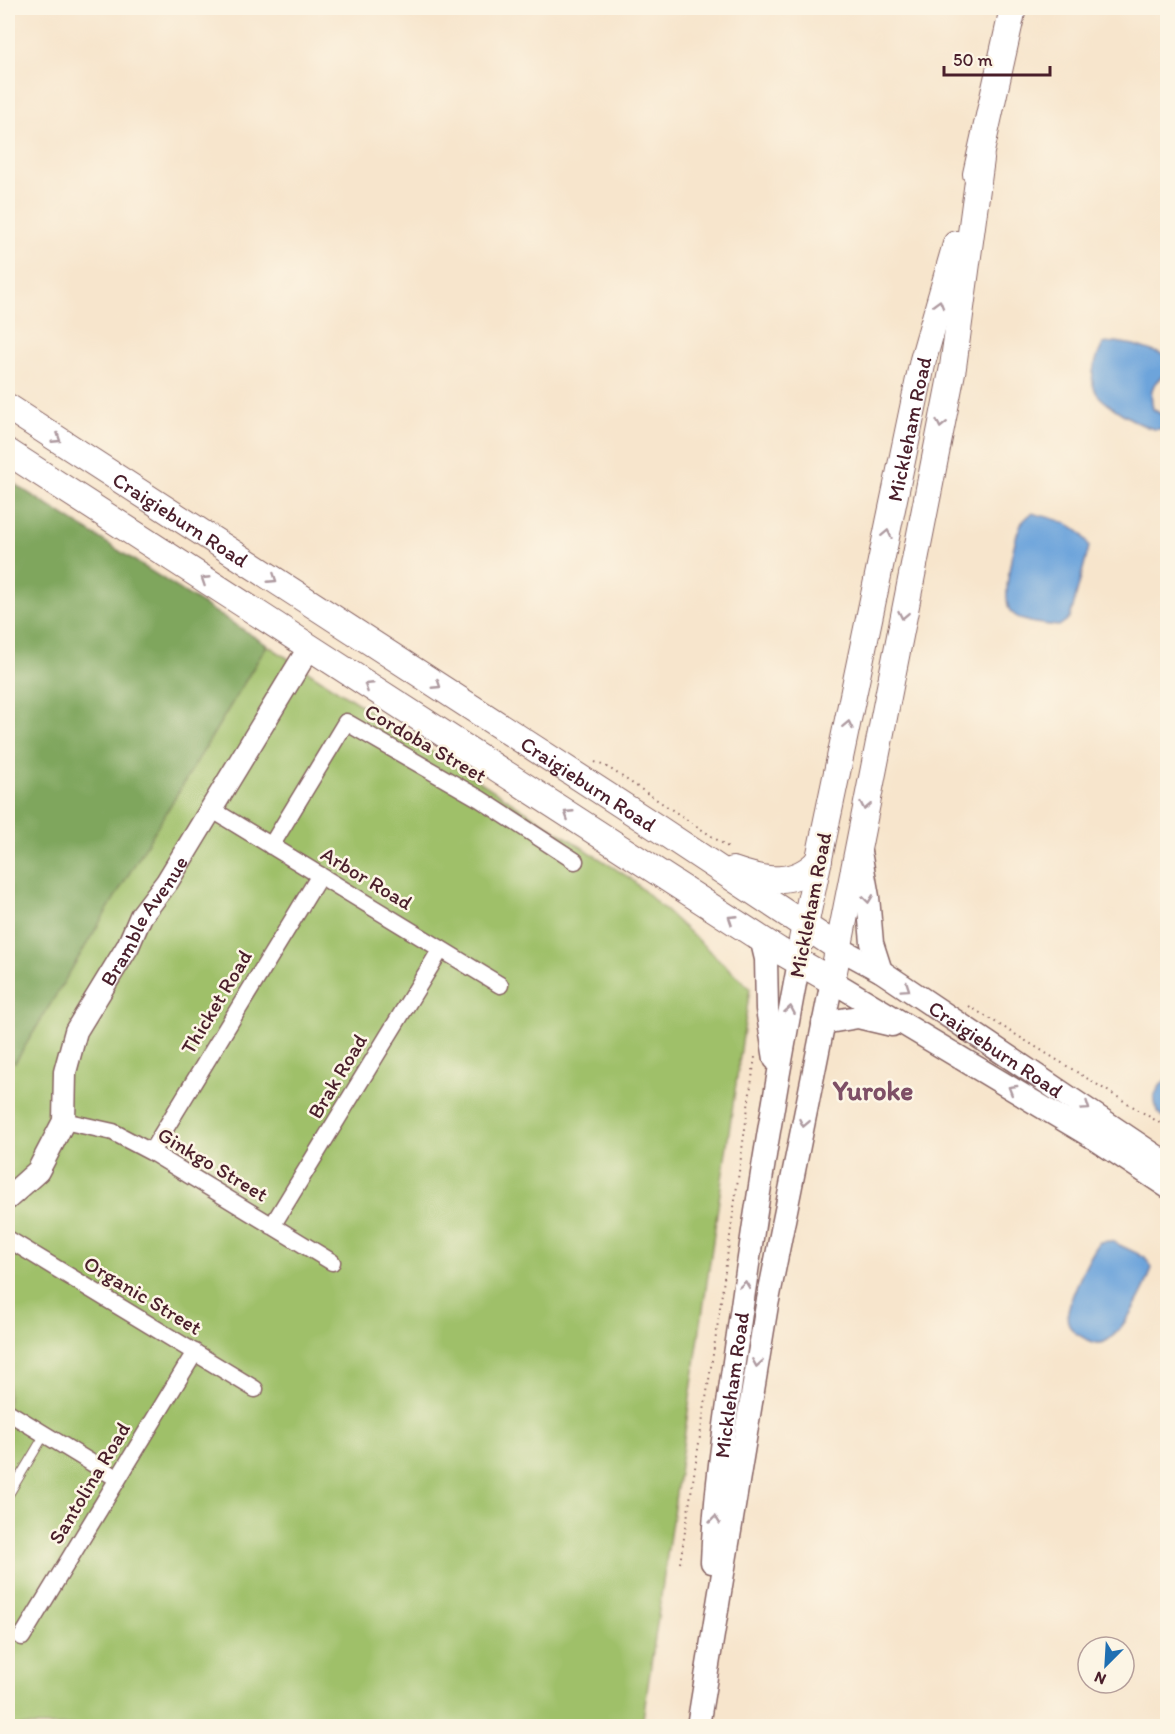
<svg xmlns="http://www.w3.org/2000/svg" width="1175" height="1734" font-family="Itim,sans-serif">
<style>
.green{fill:#9fc069;stroke:#74704a;stroke-width:1.5}
.forest{fill:#7fa65d;stroke:#646244;stroke-width:1.5}
.water{fill:#6da4db;stroke:#5c6283;stroke-width:1.5}
.lines{fill:none;stroke-linecap:round;stroke-linejoin:round}
.lane-casing{stroke:#876463;stroke-width:10}
.street-casing{stroke:#876463;stroke-width:19}
.secondary-casing{stroke:#876463;stroke-width:25}
.primary-casing{stroke:#876463;stroke-width:28}
.path{stroke:#876463;stroke-width:2;stroke-dasharray:1.5 4.5;stroke-linecap:butt}
.lane{stroke:#fff;stroke-width:8}
.street{stroke:#fff;stroke-width:16}
.secondary{stroke:#fff;stroke-width:22}
.primary{stroke:#fff;stroke-width:26}
.oneway{stroke:#ae9aa0}
.labels{text-anchor:middle;dominant-baseline:central;stroke-width:5;stroke-linejoin:round;paint-order:stroke}
.street-label{font-size:21px;fill:#4a1f2b;stroke:#fcf5e5}
.district-label{font-size:27px;font-weight:bold;fill:#7e4f66;stroke:#fcf5e5}
</style>
<rect width="100%" height="100%" fill="#fcf5e5"/>
<filter id="ink" filterUnits="userSpaceOnUse"><feTurbulence type="fractalNoise" baseFrequency=".0167" numOctaves="2"/><feDisplacementMap in="SourceGraphic" scale="12" xChannelSelector="R" yChannelSelector="G"/><feConvolveMatrix kernelMatrix="1 2 1 2 8 2 1 2 1" color-interpolation-filters="sRGB"/></filter>
<filter id="wash" filterUnits="userSpaceOnUse"><feTurbulence type="fractalNoise" baseFrequency=".008" numOctaves="4" result="noise"/><feDisplacementMap in="SourceGraphic" scale="24" xChannelSelector="R" yChannelSelector="G"/><feGaussianBlur stdDeviation="1.35" result="paint"/><feColorMatrix in="noise" values="0 0 0 0 0 0 0 0 0 0 0 0 0 0 0 0 0 1.4 0 .05"/><feComposite in="paint" operator="in"/></filter>
<g filter="url(#wash)">
<rect width="100%" height="100%" fill="#f7e5cc"/>
<!-- green -->
<path class="green" d="M267 645 630 878 750 988 642 1726H8V1058L15 1062Z"/>
<!-- forest -->
<path class="forest" d="M8 480 267 645 15 1063 8 1058Z"/>
<!-- water -->
<path class="water" d="M1116 342 1134 345 1167 356V377L1164 375C1150 384 1150 394 1153 409L1167 418V426C1163 429 1160 430 1154 429 1141 426 1100 403 1095 390 1088 377 1097 356 1103 344Z
M1032 513C1054 519 1082 523 1089 547L1070 618 1059 626C1043 624 1023 624 1011 612 1000 600 1014 541 1020 526 1022 521 1027 517 1032 513Z
M1167 1078V1120C1148 1106 1151 1094 1167 1078Z
M1111 1241 1145 1257 1152 1268C1146 1288 1124 1331 1106 1341 1098 1346 1091 1341 1084 1338 1077 1334 1071 1331 1068 1322 1063 1308 1090 1255 1100 1242Z"/>
</g>
<g filter="url(#ink)">
<g class="lines">
<!-- lane casing -->
<g class="lane-casing">
<path id="lane" d="M8 1496 45 1434"/>
</g>
<!-- street casing -->
<g class="street-casing">
<path id="street" d="M211 809 500 985
M271 846 346 722 480 799 575 861
M64 1121 113 1132 151 1152 332 1262
M151 1152 320 875
M272 1226 441 949
M8 1239 255 1389
M8 1412 118 1479
M22 1637 195 1352"/>
</g>
<!-- secondary casing -->
<g class="secondary-casing">
<g id="secondary">
<path d="M860 852 868 897 872 943 881 971"/>
<path d="M761 938 766 959 767 1009 775 1059"/>
<path id="s1" d="M837 947 881 971 1168 1164"/>
<path d="M823 1023 858 1017 892 1025"/>
<path id="s2" d="M8 1198 38 1171 64 1121 65 1072 76 1031 128 946 141 916 167 882 309 648"/>
<path id="s3" d="M712 1562C715 1483 728 1405 739 1327 756 1205 776 1083 799 962"/>
<path d="M698 1726 767 1305 832 981 1094 1138 1168 1187"/>
</g>
</g>
<!-- primary casing -->
<g class="primary-casing">
<g id="primary">
<path d="M976 174 1013 8"/>
<path id="s4" d="M8 407 659 829 837 947"/>
<path d="M8 452 778 950 832 981 953 367 981 159"/>
<path d="M733 870C764 881 795 887 819 860"/>
<path id="s5" d="M802 940 923 360 956 244"/>
</g>
</g>
<!-- path -->
<path class="path" d="M595 762 609 768 731 849
M969 1006 1168 1128
M680 1563 717 1329 755 1057"/>
<!-- lane -->
<use href="#lane" class="lane"/>
<!-- street -->
<use href="#street" class="street"/>
<!-- secondary -->
<use href="#secondary" class="secondary"/>
<!-- primary -->
<use href="#primary" class="primary"/>
</g>
<!-- one-way arrows -->
<defs><path id="oneway-chevron" d="M-2-3.5L2.5 0L-2 3.5" fill="none" stroke-width="1.6" stroke-linecap="round" stroke-linejoin="round" transform="scale(1.5)"/></defs>
<g class="oneway">
<use href="#oneway-chevron" transform="translate(939 304) rotate(-74)"/>
<use href="#oneway-chevron" transform="translate(941 424) rotate(102)"/>
<use href="#oneway-chevron" transform="translate(57 439) rotate(33)"/>
<use href="#oneway-chevron" transform="translate(887 534) rotate(-78)"/>
<use href="#oneway-chevron" transform="translate(273 579) rotate(33)"/>
<use href="#oneway-chevron" transform="translate(205 580) rotate(-147)"/>
<use href="#oneway-chevron" transform="translate(903 615) rotate(101)"/>
<use href="#oneway-chevron" transform="translate(437 685) rotate(33)"/>
<use href="#oneway-chevron" transform="translate(368 686) rotate(-147)"/>
<use href="#oneway-chevron" transform="translate(848 725) rotate(-78)"/>
<use href="#oneway-chevron" transform="translate(865 806) rotate(101)"/>
<use href="#oneway-chevron" transform="translate(568 814) rotate(-147)"/>
<use href="#oneway-chevron" transform="translate(868 899) rotate(83)"/>
<use href="#oneway-chevron" transform="translate(732 919) rotate(-147)"/>
<use href="#oneway-chevron" transform="translate(906 988) rotate(34)"/>
<use href="#oneway-chevron" transform="translate(790 1010) rotate(-80)"/>
<use href="#oneway-chevron" transform="translate(1012 1089) rotate(-149)"/>
<use href="#oneway-chevron" transform="translate(1086 1107) rotate(34)"/>
<use href="#oneway-chevron" transform="translate(804 1123) rotate(101)"/>
<use href="#oneway-chevron" transform="translate(745 1285) rotate(-82)"/>
<use href="#oneway-chevron" transform="translate(757 1363) rotate(99)"/>
<use href="#oneway-chevron" transform="translate(715 1520) rotate(-84)"/>
</g>
</g>
<g class="labels">
<!-- street labels -->
<g class="street-label">
<text stroke="none"><textPath href="#s5" startOffset="522">Mickleham Road</textPath></text>
<text stroke="none"><textPath href="#s4" startOffset="206">Craigieburn Road</textPath></text>
<text transform="translate(426 743) rotate(30)">Cordoba Street</text>
<text stroke="none"><textPath href="#s4" startOffset="692">Craigieburn Road</textPath></text>
<text transform="translate(367 878) rotate(31)">Arbor Road</text>
<text transform="translate(810 905) rotate(-79)">Mickleham Road</text>
<text stroke="none"><textPath href="#s2" startOffset="318">Bramble Avenue</textPath></text>
<text transform="translate(216 1002) rotate(-59)">Thicket Road</text>
<text stroke="none"><textPath href="#s1" startOffset="189">Craigieburn Road</textPath></text>
<text transform="translate(337 1076) rotate(-59)">Brak Road</text>
<text transform="translate(213 1164) rotate(31)">Ginkgo Street</text>
<text transform="translate(143 1295) rotate(31)">Organic Street</text>
<text stroke="none"><textPath href="#s3" startOffset="178">Mickleham Road</textPath></text>
<text transform="translate(89 1483) rotate(-59)">Santolina Road</text>
</g>
<!-- district labels -->
<g class="district-label">
<text x="873" y="1090">Yuroke</text>
</g>
</g>
<!-- margin -->
<rect width="1175" height="1734" fill="none" stroke="#fcf5e5" stroke-width="30"/>
<!-- north arrow -->
<g transform="translate(1106 1665) rotate(204)"><circle r="28" fill="#fcf5e5" stroke="#b59f9b" stroke-width="1.5"/>
<path d="M0-4.5L10 22L0 15L-10 22Z" fill="#1f6fb2"/>
<text y="-9" font-size="16" font-weight="bold" text-anchor="middle" fill="#4a1f2b">N</text>
</g>
<!-- scale -->
<path d="M944 66v9h106v-9" fill="none" stroke="#4a1f2b" stroke-width="3"/>
<text x="953" y="66" font-size="18" fill="#4a1f2b" stroke="#fcf5e5" stroke-width="4.5" paint-order="stroke">50 m</text>
</svg>
